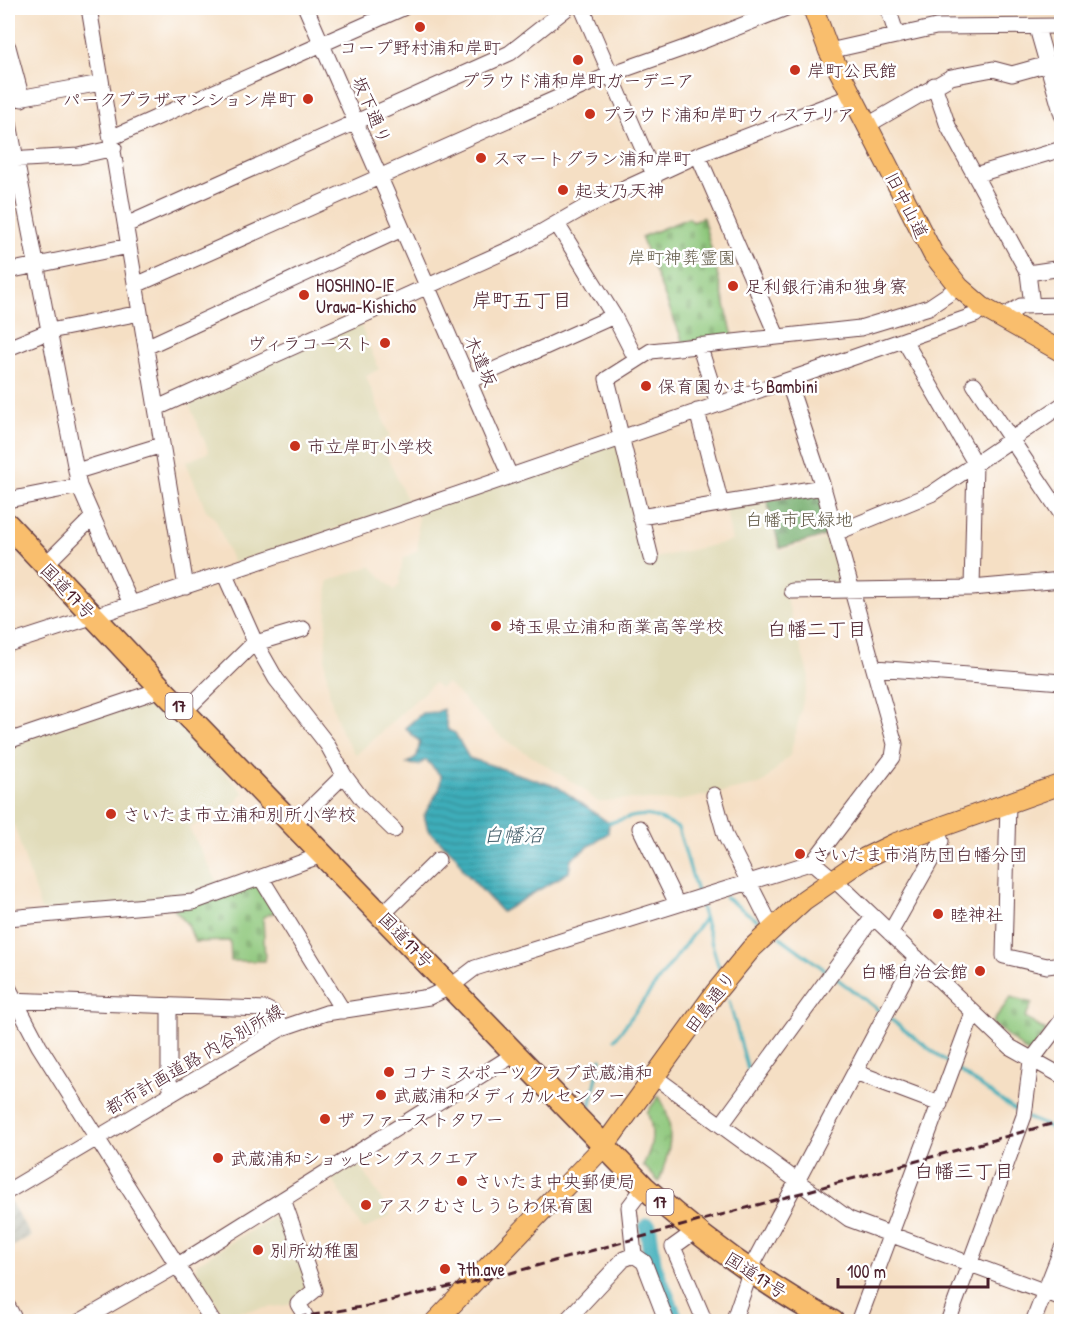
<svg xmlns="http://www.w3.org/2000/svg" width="1069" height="1329" font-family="'Patrick Hand','Klee One',sans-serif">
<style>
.built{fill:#e1dcba}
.industrial{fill:url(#industrial-furrows)}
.forest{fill:url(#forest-firs);stroke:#5e664b;stroke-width:1.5}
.cemetery{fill:url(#cemetery-stones);stroke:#6c7353;stroke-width:1.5}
.park{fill:url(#park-crowns);stroke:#6c7353;stroke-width:1.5}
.water{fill:url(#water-rules);stroke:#446672;stroke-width:1.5}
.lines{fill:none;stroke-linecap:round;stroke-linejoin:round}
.stream{stroke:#3dadb9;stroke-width:3}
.river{stroke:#3dadb9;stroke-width:18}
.minor-casing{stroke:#643c42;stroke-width:17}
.major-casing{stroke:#643c42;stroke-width:22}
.highway-casing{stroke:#643c42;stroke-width:25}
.minor{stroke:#fff;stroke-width:15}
.major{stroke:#f9be6d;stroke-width:20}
.highway{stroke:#f9be6d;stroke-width:22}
.rail{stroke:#4a1f2b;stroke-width:3;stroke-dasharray:9 4.5;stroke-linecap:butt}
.poi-dot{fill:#c8321e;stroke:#fff;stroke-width:2}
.labels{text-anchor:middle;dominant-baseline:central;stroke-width:5;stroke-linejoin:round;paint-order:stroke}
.shield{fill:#fff;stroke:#80626b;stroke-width:1.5}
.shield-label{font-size:16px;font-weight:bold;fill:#4a1f2b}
.poi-label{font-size:18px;fill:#4a1f2b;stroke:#fff;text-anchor:start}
.street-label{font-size:18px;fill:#4a1f2b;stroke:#fff}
.park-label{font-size:18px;fill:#625a47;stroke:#fff}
.neighbourhood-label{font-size:20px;fill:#4a1f2b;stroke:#fff}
.water-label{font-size:20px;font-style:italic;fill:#445f6b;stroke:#fff}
</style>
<defs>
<pattern id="industrial-furrows" width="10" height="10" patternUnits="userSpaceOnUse" patternTransform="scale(1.5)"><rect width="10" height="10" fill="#c5c5b8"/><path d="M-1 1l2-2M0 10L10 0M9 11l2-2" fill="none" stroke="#aba99e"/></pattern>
<pattern id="forest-firs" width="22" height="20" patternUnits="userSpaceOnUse" patternTransform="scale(1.5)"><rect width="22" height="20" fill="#72ac6b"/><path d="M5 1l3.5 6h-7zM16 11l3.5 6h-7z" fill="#608b58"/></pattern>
<pattern id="cemetery-stones" width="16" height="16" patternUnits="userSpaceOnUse" patternTransform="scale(1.5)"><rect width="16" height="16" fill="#8ec77b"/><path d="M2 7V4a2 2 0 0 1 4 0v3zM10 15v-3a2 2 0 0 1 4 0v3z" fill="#7caa6a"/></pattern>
<pattern id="park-crowns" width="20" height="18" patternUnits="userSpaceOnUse" patternTransform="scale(1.5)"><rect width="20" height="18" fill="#8ec77b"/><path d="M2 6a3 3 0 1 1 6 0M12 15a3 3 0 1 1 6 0" fill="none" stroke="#7caa6a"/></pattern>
<pattern id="water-rules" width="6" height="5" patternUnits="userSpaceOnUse" patternTransform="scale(1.5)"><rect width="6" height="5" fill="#3dadb9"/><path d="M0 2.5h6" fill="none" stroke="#358c97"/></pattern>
</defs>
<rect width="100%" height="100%" fill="#fff"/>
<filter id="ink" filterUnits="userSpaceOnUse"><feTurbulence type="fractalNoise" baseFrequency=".0167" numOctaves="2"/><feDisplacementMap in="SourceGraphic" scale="12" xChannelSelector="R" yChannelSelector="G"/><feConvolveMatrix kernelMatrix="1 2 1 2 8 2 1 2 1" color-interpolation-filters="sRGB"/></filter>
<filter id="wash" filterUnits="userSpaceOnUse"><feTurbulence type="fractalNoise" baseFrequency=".008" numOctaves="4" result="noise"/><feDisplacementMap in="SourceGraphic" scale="24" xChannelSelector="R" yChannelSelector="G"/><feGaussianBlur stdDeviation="1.35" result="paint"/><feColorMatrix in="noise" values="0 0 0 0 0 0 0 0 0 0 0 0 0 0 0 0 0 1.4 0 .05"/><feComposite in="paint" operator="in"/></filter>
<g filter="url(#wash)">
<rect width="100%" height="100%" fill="#f5dfc4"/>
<!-- built -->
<path class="built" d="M359 322 379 369 366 376 390 437 380 441 409 504 233 563 216 520 206 510 186 462 209 452 187 399Z
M617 441 646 560 732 541 725 507 765 500 779 551 831 538 842 584 784 590 809 677 790 755 762 784 679 801 624 799 598 802 579 786 501 737 447 683 440 688 434 683 356 755 341 732 330 697 325 663 328 581 371 566 394 590 399 585 403 559 418 550V510Z
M153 697 244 793 234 804 189 828 220 887 192 898 41 911 14 825 8 827V745Z
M357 1160 391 1215 363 1230 330 1175Z
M285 1210 311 1288 288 1305 223 1314 196 1271 197 1263Z"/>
<!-- industrial -->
<path class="industrial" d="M8 1198 31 1236 8 1249Z"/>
<!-- forest -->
<path class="forest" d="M821 492 832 534 780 548 767 501Z"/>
<!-- cemetery -->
<path class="cemetery" d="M703 217 733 336 683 342 641 237 689 218 693 222Z
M260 883 277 911 263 917 265 961H231L230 941 195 942 188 925 173 908Z
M1011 997 1032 1003 1025 1018 1046 1031 1029 1054 992 1023Z"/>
<!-- park -->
<path class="park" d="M659 1096C677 1126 670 1151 659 1182L643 1165C653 1147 655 1131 647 1112Z"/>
<!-- water -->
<path class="water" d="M443 709 448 730 455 733 469 758 558 787 609 823 608 833 571 859 569 872 502 912 464 871 456 856 428 830 424 815 440 788 441 776 426 760 419 765 407 764 417 756 420 742 405 728 422 713 437 712Z"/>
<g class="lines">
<!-- stream -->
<path class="stream" d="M609 823C642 814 648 810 678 828L697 892
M725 897 757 920
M700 903 719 968
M780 937 828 972
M836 978 881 1012
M729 1001 749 1073
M889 1018 948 1063
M615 1039 704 919
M958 1070 1019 1113
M590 1107 601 1059
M1027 1118 1062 1132"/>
<!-- river -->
<path class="river" d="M648 1227 653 1265 676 1322"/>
</g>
</g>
<g filter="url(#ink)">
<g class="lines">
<!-- minor casing -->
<g class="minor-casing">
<path id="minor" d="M89 8 186 587
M306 8 510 476
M582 8 655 177
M888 8 897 36
M1037 28 1062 115
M8 47 22 99
M829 51 936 27 1062 26
M934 85 948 126 1028 273 1062 268
M8 100 101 83
M8 118 79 486 131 604
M866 126 951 77 993 69 1012 74 1048 64
M113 137 403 8
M698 155 777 336
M8 160 79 156 114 148
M975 175 1062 149
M557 224 614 316 636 359
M126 225 510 53 567 8
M8 271 129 246
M1028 273 1032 305
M136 285 611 74 690 46 786 8
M1001 318 1021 306 1062 305
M904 340 975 463 972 588
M699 345 718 404
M146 347 402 229
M8 348 50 331 140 313
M469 381 614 316
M974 384 1062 515
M157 408 519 245 585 207 698 155 852 96
M697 411 721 504
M77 471 162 445
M8 500 79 486
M640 517 823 487
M836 533 931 494 1062 405
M651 558 607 379 651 351 860 328 929 307 959 287
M44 566 92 518
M224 573 255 642 276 679 327 744 344 775 362 799 394 830
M792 591 972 588 1062 580
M256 643 303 629
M8 644C332 540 653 427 975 315L982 307
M875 668 1062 682
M185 711 255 642
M8 741 162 689
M714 795 725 835 772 928
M1008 803 1004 956 1047 966 1062 964
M293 825 344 775
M640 828 677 904
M813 862 841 886 1010 1047 1062 1076
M261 878 343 1011
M382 915 438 860
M8 918 193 902 322 855
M890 933 939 846 941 841 935 827
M8 987 39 1046 213 1322
M8 1000 266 1009 272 1012 282 1028
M169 1006V1081L172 1092
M855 1072 940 1104
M655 1077 849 1219 1062 1298
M722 1124 873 917
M8 1191 282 1028 326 1013 429 997 450 987 475 968 813 862 893 757 895 744 823 487 788 381
M283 1199 315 1290 298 1304 309 1322
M694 1232 673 1247 705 1322
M634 1255 644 1262 667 1322
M8 1307 16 1322
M79 1322 178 1265 515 1054
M565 1322 624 1259 634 1255 629 1207 644 1187
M733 1322 753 1264 916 957
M858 1322 973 1013
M948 1322 1024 1116 1031 1061 1062 1020
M1033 1322 1062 1248"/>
</g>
<!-- major casing -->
<g class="major-casing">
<path id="major" d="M813 8 829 51 933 254 959 287 982 307 1062 352
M435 1322 604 1146 715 993 751 949 804 900 865 858 896 843 1062 784"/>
</g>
<!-- highway casing -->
<g class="highway-casing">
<path id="highway" d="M8 525 162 689 644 1187C702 1239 763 1284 833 1322"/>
</g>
<!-- minor -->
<use href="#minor" class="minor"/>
<!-- major -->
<use href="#major" class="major"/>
<!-- highway -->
<use href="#highway" class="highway"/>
<!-- rail -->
<path class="rail" d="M271 1322 367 1306 507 1274 1062 1121"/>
</g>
</g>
<!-- markers -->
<g class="poi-dot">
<circle cx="420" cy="27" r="6"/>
<circle cx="578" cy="60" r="6"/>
<circle cx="795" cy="70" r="6"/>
<circle cx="308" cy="99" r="6"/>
<circle cx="590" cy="114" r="6"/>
<circle cx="481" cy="158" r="6"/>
<circle cx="563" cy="190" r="6"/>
<circle cx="733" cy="286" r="6"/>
<circle cx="304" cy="295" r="6"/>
<circle cx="385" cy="343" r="6"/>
<circle cx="646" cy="386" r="6"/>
<circle cx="295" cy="446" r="6"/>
<circle cx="496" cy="626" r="6"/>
<circle cx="111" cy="814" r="6"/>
<circle cx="800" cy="854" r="6"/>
<circle cx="938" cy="914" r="6"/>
<circle cx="980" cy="971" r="6"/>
<circle cx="389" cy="1072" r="6"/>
<circle cx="381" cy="1095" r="6"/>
<circle cx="325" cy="1119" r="6"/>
<circle cx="218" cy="1158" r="6"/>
<circle cx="462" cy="1181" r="6"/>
<circle cx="366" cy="1205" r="6"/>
<circle cx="258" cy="1250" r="6"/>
<circle cx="445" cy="1269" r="6"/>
</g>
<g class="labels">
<!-- shield labels -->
<g class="shield">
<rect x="165.5" y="693" width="27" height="26" rx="4.5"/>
<rect x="646.5" y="1189" width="27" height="26" rx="4.5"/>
</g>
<g class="shield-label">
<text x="179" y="706">17</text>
<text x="660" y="1202">17</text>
</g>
<!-- poi labels -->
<g class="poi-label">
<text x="420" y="47" text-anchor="middle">コープ野村浦和岸町</text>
<text x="807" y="70">岸町公民館</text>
<text x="578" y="80" text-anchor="middle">プラウド浦和岸町ガーデニア</text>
<text x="296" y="99" text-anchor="end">パークプラザマンション岸町</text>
<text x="602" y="114">プラウド浦和岸町ウィステリア</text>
<text x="493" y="158">スマートグラン浦和岸町</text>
<text x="575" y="190">起支乃天神</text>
<text x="316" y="285">HOSHINO-IE<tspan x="316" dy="21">Urawa-Kishicho</tspan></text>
<text x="745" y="286">足利銀行浦和独身寮</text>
<text x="373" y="343" text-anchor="end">ヴィラコースト</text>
<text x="658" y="386">保育園かまちBambini</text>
<text x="307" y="446">市立岸町小学校</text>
<text x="508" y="626">埼玉県立浦和商業高等学校</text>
<text x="123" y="814">さいたま市立浦和別所小学校</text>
<text x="812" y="854">さいたま市消防団白幡分団</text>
<text x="950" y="914">睦神社</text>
<text x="968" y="971" text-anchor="end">白幡自治会館</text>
<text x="401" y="1072">コナミスポーツクラブ武蔵浦和</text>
<text x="393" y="1095">武蔵浦和メディカルセンター</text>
<text x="337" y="1119">ザ ファーストタワー</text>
<text x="230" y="1158">武蔵浦和ショッピングスクエア</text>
<text x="474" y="1181">さいたま中央郵便局</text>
<text x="378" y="1205">アスクむさしうらわ保育園</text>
<text x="270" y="1250">別所幼稚園</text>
<text x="457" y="1269">7th.ave</text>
</g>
<!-- street labels -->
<g class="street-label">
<text transform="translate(372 110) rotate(67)">坂下通り</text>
<text transform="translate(907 205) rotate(63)">旧中山道</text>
<text transform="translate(481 361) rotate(66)">木遣坂</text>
<text transform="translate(68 591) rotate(46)">国道17号</text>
<text transform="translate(406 940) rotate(46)">国道17号</text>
<text transform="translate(710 1002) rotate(-53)">田島通り</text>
<text transform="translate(194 1059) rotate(-30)">都市計画道路 内谷別所線</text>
<text transform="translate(756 1275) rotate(33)">国道17号</text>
</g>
<!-- park labels -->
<g class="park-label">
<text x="682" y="257">岸町神葬霊園</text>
<text x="799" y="519">白幡市民緑地</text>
</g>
<!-- neighbourhood labels -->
<g class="neighbourhood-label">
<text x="522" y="299">岸町五丁目</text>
<text x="817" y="628">白幡二丁目</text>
<text x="964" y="1170">白幡三丁目</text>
</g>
<!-- water labels -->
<g class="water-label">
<text x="513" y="834">白幡沼</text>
</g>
</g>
<!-- margin -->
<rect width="1069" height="1329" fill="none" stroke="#fff" stroke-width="30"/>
<!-- scale -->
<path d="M838 1278v9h150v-9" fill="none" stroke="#4a1f2b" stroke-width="3"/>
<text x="847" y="1278" font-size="18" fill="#4a1f2b" stroke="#ffffff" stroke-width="4.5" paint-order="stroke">100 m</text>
</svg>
